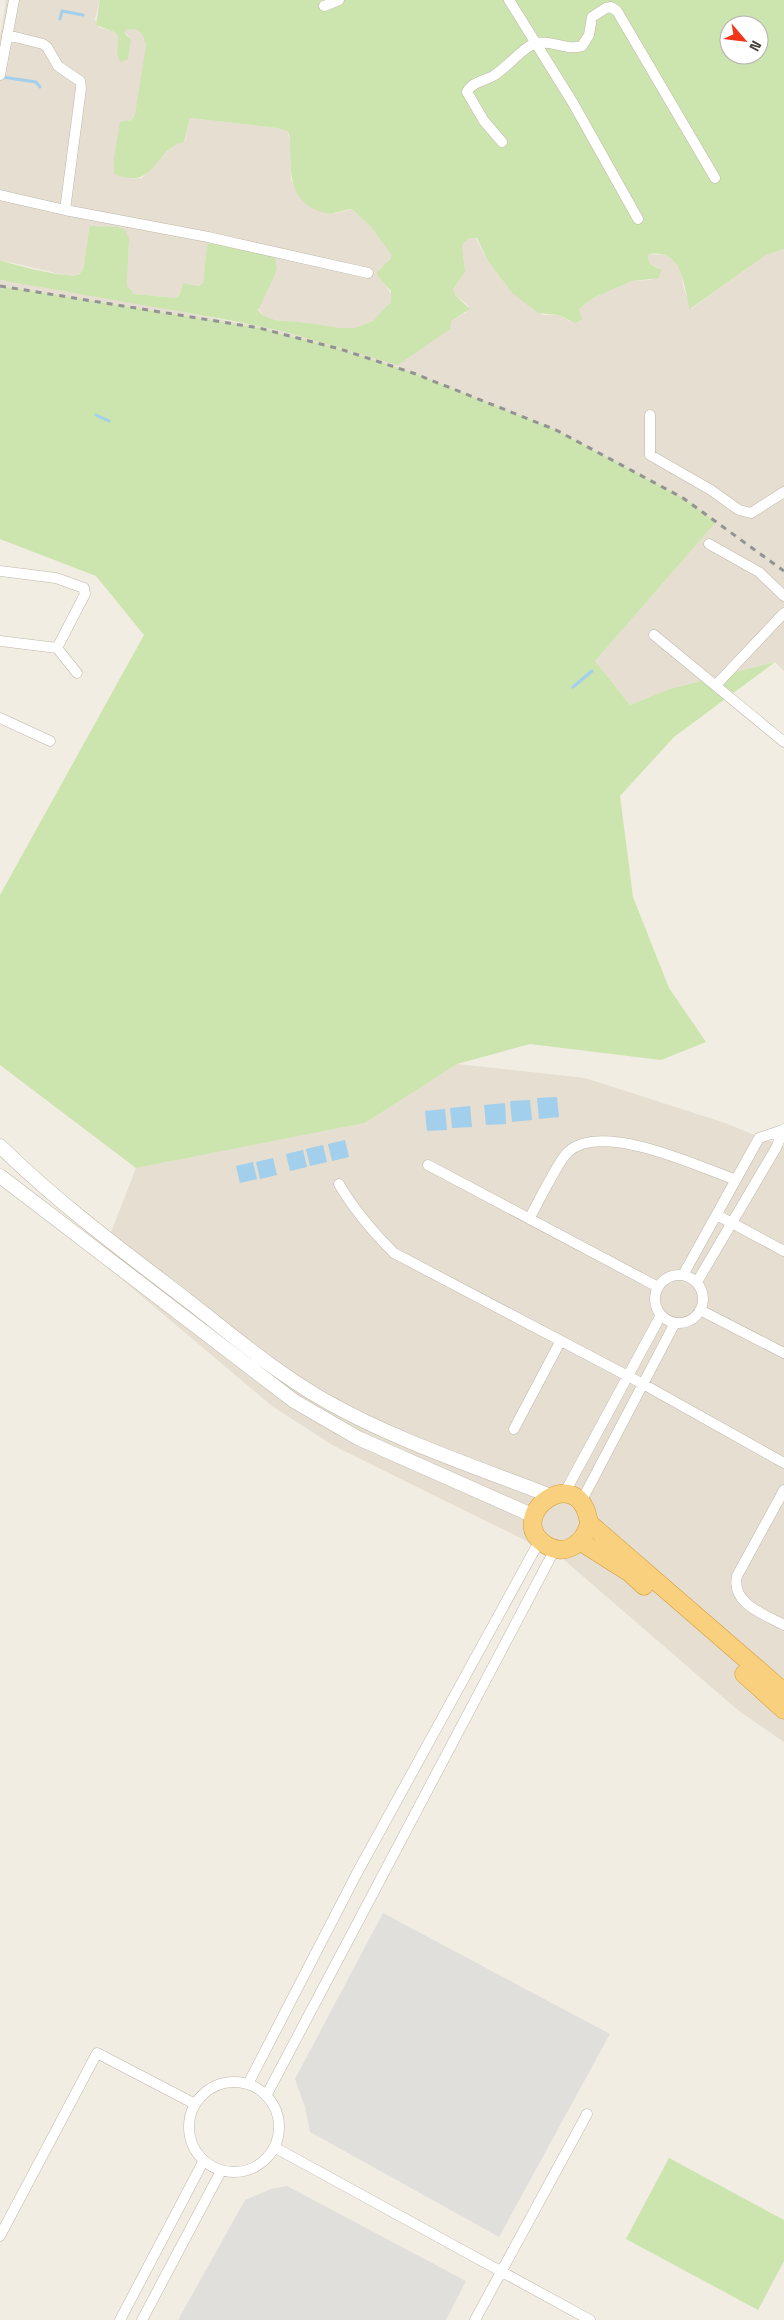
<svg xmlns="http://www.w3.org/2000/svg" width="784" height="2320" font-family="'Space Grotesk',sans-serif">
<style>
.residential{fill:#e5ded1}
.green{fill:#cce4ad;fill-rule:evenodd}
.parking{fill:#e1dfdc}
.water{fill:#a1cfec}
.lines{fill:none;stroke-linecap:round;stroke-linejoin:round}
.stream{stroke:#a1cfec;stroke-width:3}
.minor-casing{stroke:#bfb7a9;stroke-width:11}
.tertiary-casing{stroke:#bfb7a9;stroke-width:15}
.trunk-casing{stroke:#d69938;stroke-width:19}
.minor{stroke:#fff;stroke-width:10}
.tertiary{stroke:#fff;stroke-width:14}
.trunk{stroke:#f9d07d;stroke-width:18}
.rail{stroke:#939393;stroke-width:3;stroke-dasharray:6 6;stroke-linecap:butt}
</style>
<rect width="100%" height="100%" fill="#f1ede3"/>
<!-- residential -->
<path class="residential" d="M6 0H100L95 19 98 27 114 32 118 36 119 41 130 37 125 33 126 30 132 29 141 31 144 35 146 46 140 91 135 115 132 120 128 121 118 176 134 179 142 178 174 145 185 141 190 118 277 128 287 131 290 139 291 181 335 213 352 209 371 227 392 254 391 258 378 271 392 296 391 302 383 312 373 321 355 328H340L309 323 275 320 262 315 258 307 277 270 211 238 207 245 203 283 199 286 183 283 180 294 176 298 134 294 128 290 127 286 129 239 98 226 89 228 84 266 82 272 76 275H64L0 260V38Z
M475 237 488 261 512 293 520 297 532 309 543 315H559L571 322 579 309 593 298 632 281 651 280 659 268 649 263 648 256 649 254 666 255 676 262 682 270 683 286 691 309 766 255 784 249V671L775 662 670 689 630 705 595 661 716 522 683 498 556 430 413 373 340 349 259 328 0 286V280L146 305 286 332 450 325 451 321 467 312 469 306 455 295 453 289 465 272 462 245 469 238Z
M457 1064 585 1078 725 1123 784 1147V1742L739 1711 563 1559 334 1446 272 1406 100 1261 136 1168 365 1123Z"/>
<!-- green -->
<path class="green" d="M100 0H784V249L766 255 690 309C683 285 684 249 649 254L648 256 649 263 661 270 659 278 632 281 593 298 579 309 582 319 575 323 559 315 538 313 512 293 488 261 477 238H469L462 245 465 272 453 289 455 295 470 309 451 321 450 329 398 365 286 332 234 321 0 280V260C12 265 66 278 77 275 81 274 83 270 84 266L89 228 91 226 118 227 126 231 129 239 127 286 134 294 176 298 180 294 183 283 199 286 203 283 207 245 211 238 274 255 277 270 258 310 262 315 275 320 309 323 340 328H355L373 321 391 302V291L377 275V272L391 258V254L371 227 352 209C343 209 334 215 325 213 289 203 291 176 290 146 290 140 291 136 287 131L277 128 190 118 184 142C161 145 153 183 129 178 123 177 119 177 114 173V158L120 122 132 120 135 115 146 46C144 33 139 27 126 30L125 34 131 39 128 59 121 62C114 54 119 45 118 36L114 32 96 25ZM729 25H759V55H729Z
M0 286 259 328 340 349 413 373 556 430 683 498 716 522 595 661 630 705 670 689 775 662 674 737 620 796 633 897 669 988 706 1042 661 1060 530 1044 457 1064 365 1123 136 1168 0 1065V895L144 635 96 576 0 539Z
M669 2158 784 2220V2261L758 2310 626 2239Z"/>
<!-- parking -->
<path class="parking" d="M383 1913 610 2034 499 2237 310 2132 305 2107 295 2079Z
M287 2186 466 2281 446 2320H178L245 2200 271 2189Z"/>
<!-- water -->
<path class="water" d="M557 1097 559 1117 539 1119 537 1098Z
M530 1100 532 1120 512 1122 510 1101Z
M505 1103 506 1124 486 1125 484 1105Z
M470 1106 472 1127 452 1128 450 1108Z
M445 1109 447 1130 427 1131 425 1111Z
M345 1140 349 1157 332 1161 328 1144Z
M323 1145 327 1162 310 1166 306 1149Z
M303 1150 307 1167 290 1171 286 1154Z
M273 1158 277 1175 260 1179 256 1162Z
M253 1162 257 1179 240 1183 236 1166Z"/>
<g class="lines">
<!-- stream -->
<path class="stream" d="M60 19 62 11 83 15
M2 77 36 82 40 87
M96 415 109 421
M573 687 592 671"/>
<!-- minor casing -->
<g class="minor-casing">
<path id="minor" d="M509 0 573 103 638 219
M324 6 339 0
M7 35 43 44 47 47 58 66 80 81 81 88 65 210
M0 75 14 0
M502 142 484 121 467 92C472 82 484 81 493 76 506 69 524 46 536 43 553 40 566 51 582 46L589 35 592 17 606 8 611 7 617 11 715 178
M0 195 65 210 208 237 368 273
M650 415V455L711 490 739 510 751 513 784 492
M709 544 759 572 784 596
M0 571 56 578 84 588 85 594 57 648
M654 635 784 742
M0 641 57 648 77 673
M716 685 784 613
M0 718 50 741
M428 1165 658 1287
M339 1184C354 1210 372 1231 394 1253L643 1384 784 1463
M717 1215 784 1251
M529 1219C537 1205 558 1161 568 1152 602 1121 698 1166 736 1180
M683 1275 759 1138 783 1130
M655 1299a24 24 0 1 1 48 0a24 24 0 1 1-48 0Z
M697 1282 776 1148 784 1129
M700 1310 784 1353
M514 1429 560 1342
M784 1490 737 1576C731 1604 764 1614 784 1625
M564 1494 661 1315
M581 1502 675 1323
M189 2127a45 45 0 1 1 90 0a45 45 0 1 1-90 0Z
M248 2084 357 1873 540 1540
M266 2096 555 1549
M274 2147 590 2320
M0 2236 97 2053 195 2104
M120 2320 203 2162
M142 2320 221 2171
M475 2320 587 2114"/>
</g>
<!-- tertiary casing -->
<g class="tertiary-casing">
<path id="tertiary" d="M0 1146C58 1203 123 1251 187 1300 232 1335 275 1372 324 1400 394 1440 476 1467 551 1496
M0 1176 294 1401 358 1438 534 1516"/>
</g>
<!-- trunk casing -->
<g class="trunk-casing">
<path id="trunk" d="M589 1523C585 1542 566 1558 546 1545 502 1517 579 1458 589 1523L784 1692
M581 1542 630 1573 644 1586
M744 1674 784 1710"/>
</g>
<!-- minor -->
<use href="#minor" class="minor"/>
<!-- tertiary -->
<use href="#tertiary" class="tertiary"/>
<!-- trunk -->
<use href="#trunk" class="trunk"/>
<!-- rail -->
<path class="rail" d="M0 286 259 328 340 349 413 373 556 430 683 498 784 571"/>
</g>
<!-- north arrow -->
<g transform="translate(744 40) rotate(118)"><circle r="24" fill="#ffffff" stroke="#b3b1ae"/>
<path d="M0-4L9 19L0 12L-9 19Z" fill="#f1361a"/>
<text y="-8" font-size="14" font-weight="bold" text-anchor="middle" fill="#423c34">N</text>
</g>
</svg>
